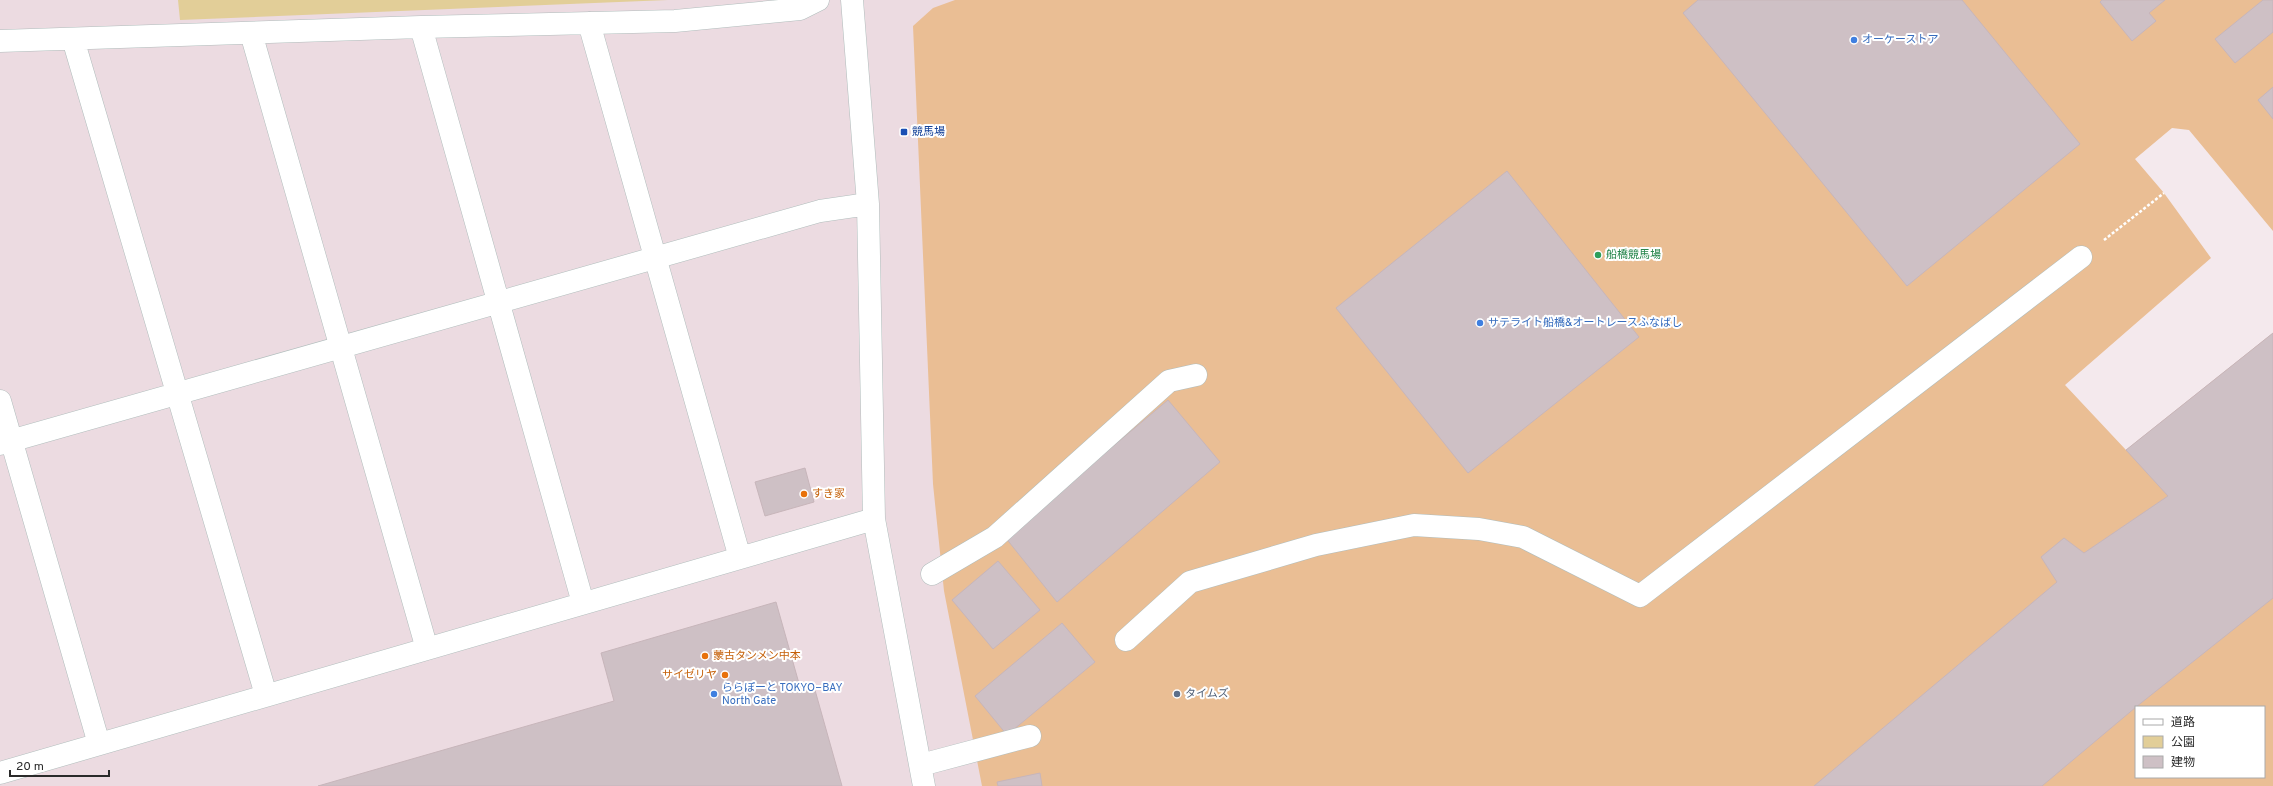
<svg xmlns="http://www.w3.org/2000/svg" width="2273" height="786" font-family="Overpass,'Noto Sans JP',sans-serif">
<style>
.green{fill:#e2ce98}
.pitch{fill:#eabe94;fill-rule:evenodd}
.plaza{fill:#f4e9ed}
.building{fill:#cec0c5;stroke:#c7b5ba}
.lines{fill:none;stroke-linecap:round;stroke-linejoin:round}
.minor-casing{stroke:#b0bdbc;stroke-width:23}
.path{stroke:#fff;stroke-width:2.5;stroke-dasharray:3 2;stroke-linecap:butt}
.minor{stroke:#fff;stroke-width:22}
.shop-dot{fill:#3f7fe0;stroke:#fff;stroke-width:1.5}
.transit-dot{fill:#1a4fb4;stroke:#fff;stroke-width:1.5}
.leisure-dot{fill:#2e9e5b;stroke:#fff;stroke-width:1.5}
.food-dot{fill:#e8710a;stroke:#fff;stroke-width:1.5}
.service-dot{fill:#5c6f8a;stroke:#fff;stroke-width:1.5}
.labels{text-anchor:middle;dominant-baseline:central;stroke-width:4;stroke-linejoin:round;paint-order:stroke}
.shop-label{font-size:11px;fill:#366cbe;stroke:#fff;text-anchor:start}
.transit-label{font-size:11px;fill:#164399;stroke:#fff;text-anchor:start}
.leisure-label{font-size:11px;fill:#27864d;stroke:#fff;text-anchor:start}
.food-label{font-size:11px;fill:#c56008;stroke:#fff;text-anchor:start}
.service-label{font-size:11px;fill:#4e5e75;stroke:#fff;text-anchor:start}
</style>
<rect width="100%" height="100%" fill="#ecdbe1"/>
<!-- green -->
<path class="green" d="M178 0H668L180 20Z"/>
<!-- pitch -->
<path class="pitch" d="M955 0H2273V786H982L944 591 933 484 913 26 933 8ZM2136 707H2264V777H2136Z"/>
<!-- plaza -->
<path class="plaza" d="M2172 128 2189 130 2273 231V333L2126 450 2065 385 2211 258 2164 193 2135 159Z"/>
<!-- building -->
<path class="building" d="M1698 0H1962L2080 144 1907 286 1683 13Z
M2102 0H2165L2149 13 2156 21 2132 41 2100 2Z
M2263 0H2273V32L2235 63 2215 39Z
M2273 87V119L2258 100Z
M1507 171 1639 337 1468 473 1336 308Z
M2273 333V598L2136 707 2042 786H1814L2057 582 2041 557 2064 538 2084 553 2168 496 2126 450Z
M1168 400 1220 462 1057 602 1005 537Z
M805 468 814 502 765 516 755 482Z
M998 561 1040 610 993 649 952 600Z
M776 602 800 687 813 683 842 786H318L614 701 601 653Z
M1062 623 1095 662 1007 735 975 696Z
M1040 773 1042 786H998L997 782Z"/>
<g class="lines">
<!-- minor casing -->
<g class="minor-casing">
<path id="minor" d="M852 0 868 204 874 519 924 786
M589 23 740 558
M421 27 583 603
M251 33 427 649
M73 39 266 695
M0 41 421 27 675 21 800 9 818 0
M0 401 99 744
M0 444 820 211 868 204
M932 574 995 537 1169 381 1196 375
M1126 640 1190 582 1316 545 1414 525 1479 529 1523 537 1640 596 2081 257
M921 765 1030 736
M0 773 874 519"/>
</g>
<!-- path -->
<path class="path" d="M2104 240 2164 193"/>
<!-- minor -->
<use href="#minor" class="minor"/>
</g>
<!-- markers -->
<g class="shop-dot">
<circle cx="1854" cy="40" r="4"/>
<circle cx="1480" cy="323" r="4"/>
<circle cx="714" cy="694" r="4"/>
</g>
<rect class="transit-dot" x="900" y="128" width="8" height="8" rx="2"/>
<circle class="leisure-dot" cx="1598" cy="255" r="4"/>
<g class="food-dot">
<circle cx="804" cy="494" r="4"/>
<circle cx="705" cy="656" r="4"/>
<circle cx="725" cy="675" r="4"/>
</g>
<circle class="service-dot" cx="1177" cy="694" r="4"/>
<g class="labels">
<!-- shop labels -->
<g class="shop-label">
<text x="1862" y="40">オーケーストア</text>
<text x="1488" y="323">サテライト船橋&amp;オートレースふなばし</text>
<text x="722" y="688">ららぽーと TOKYO−BAY<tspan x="722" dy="13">North Gate</tspan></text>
</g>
<!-- transit labels -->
<g class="transit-label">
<text x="912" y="132">競馬場</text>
</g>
<!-- leisure labels -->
<g class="leisure-label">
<text x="1606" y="255">船橋競馬場</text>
</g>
<!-- food labels -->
<g class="food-label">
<text x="812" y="494">すき家</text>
<text x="713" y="656">蒙古タンメン中本</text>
<text x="717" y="675" text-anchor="end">サイゼリヤ</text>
</g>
<!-- service labels -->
<g class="service-label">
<text x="1185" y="694">タイムズ</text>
</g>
</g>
<!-- legend -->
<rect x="2135" y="706" width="130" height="72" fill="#ffffff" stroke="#aaaaaa"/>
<rect x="2143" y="719" width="20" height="6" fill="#ffffff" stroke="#aaaaaa"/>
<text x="2171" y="726" font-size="12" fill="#2a2a2a">道路</text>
<rect x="2143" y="736" width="20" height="12" fill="#e2ce98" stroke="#aaaaaa"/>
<text x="2171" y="746" font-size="12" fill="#2a2a2a">公園</text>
<rect x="2143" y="756" width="20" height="12" fill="#cec0c5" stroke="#aaaaaa"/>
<text x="2171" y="766" font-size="12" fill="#2a2a2a">建物</text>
<!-- scale -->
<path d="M10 770v6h99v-6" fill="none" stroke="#2a2a2a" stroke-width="2"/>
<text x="16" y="770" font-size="12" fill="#2a2a2a" stroke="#ffffff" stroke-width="3" paint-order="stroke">20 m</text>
</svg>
